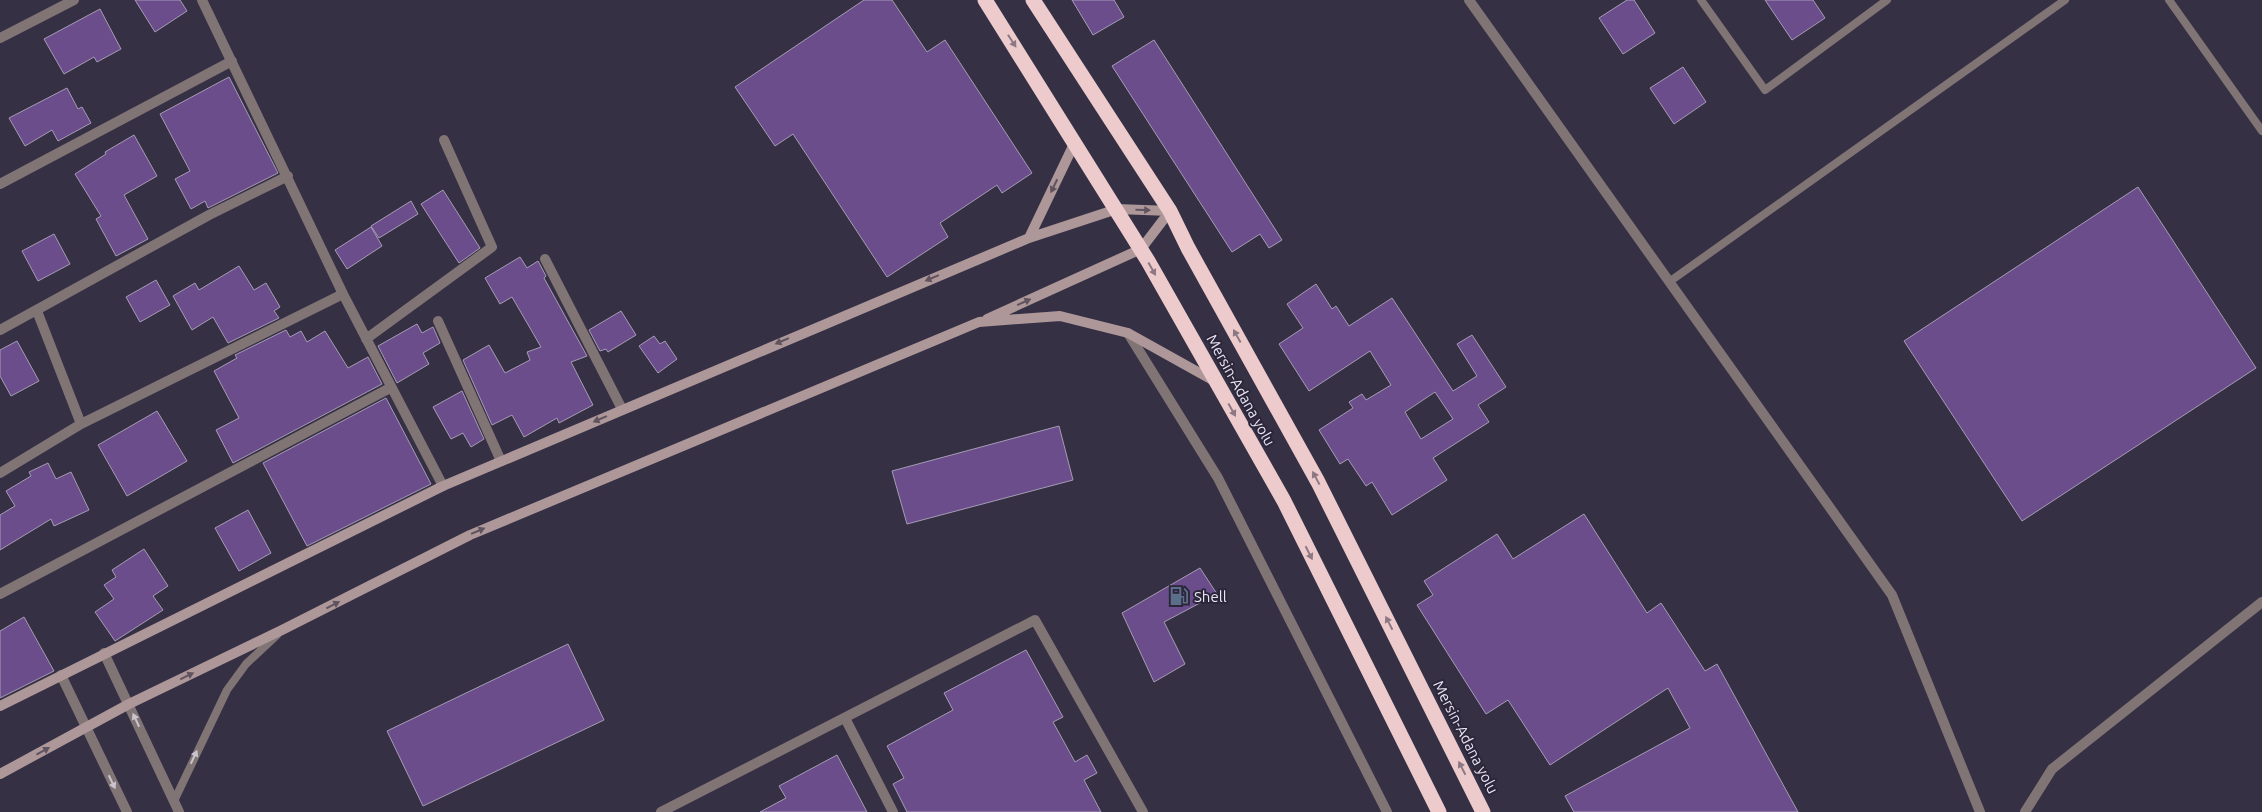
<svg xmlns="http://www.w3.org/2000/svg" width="2262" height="812" font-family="Ubuntu,sans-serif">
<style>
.building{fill:#6a4d8a;stroke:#a69cb5;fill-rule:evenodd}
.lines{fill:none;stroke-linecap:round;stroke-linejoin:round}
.lane{stroke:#817474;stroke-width:8}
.street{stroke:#817474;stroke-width:10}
.secondary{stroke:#ad9798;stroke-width:10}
.highway{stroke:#edcbcc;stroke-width:15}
.oneway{fill:#8c7883}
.oneway2{fill:#605360}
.oneway3{fill:#cac4ce}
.labels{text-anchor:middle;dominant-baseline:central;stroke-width:4;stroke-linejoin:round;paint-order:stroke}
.street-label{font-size:15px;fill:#eae6f4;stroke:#2c263a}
.poi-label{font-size:15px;fill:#eae6f4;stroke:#2c263a;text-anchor:start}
</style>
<rect width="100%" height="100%" fill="#363045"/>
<!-- building -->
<path class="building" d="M135 0H180L187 11 155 32Z
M864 0H892L927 52 945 40 1032 173 1002 193 997 185 940 223 948 237 887 277 793 134 775 146 735 87Z
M1072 0H1114L1124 17 1093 35Z
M1627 0H1634L1655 33 1623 54 1599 18Z
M1765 0H1813L1825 18 1792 40Z
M100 9 121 49 97 62 94 57 64 74 44 39Z
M1154 40 1282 240 1269 248 1260 234 1232 252 1112 66Z
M1683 67 1706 102 1674 124 1650 88Z
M229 77 278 173 208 208 205 201 191 209 175 179 190 171 160 114Z
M67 88 78 109 82 107 91 123 58 141 52 130 25 146 9 118Z
M134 135 157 176 124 195 148 239 116 256 96 219 101 216 75 174 106 154 105 152Z
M2138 187 2256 368 2022 521 1904 341Z
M443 190 480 248 459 263 421 204Z
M411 201 418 214 379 238 371 226Z
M371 227 382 246 347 269 335 250Z
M54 234 70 264 38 281 22 251Z
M520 257 527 268 538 261 546 276 544 278 587 356 571 362 593 405 559 423 557 418 524 437 512 415 492 425 463 360 489 345 505 373 530 360 527 352 541 347 512 297 500 304 485 278Z
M239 266 254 290 266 283 280 307 274 311 279 318 228 343 213 317 192 330 173 296 195 283 199 290Z
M156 280 170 305 140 322 126 297Z
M1316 284 1332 309 1336 306 1349 326 1392 298 1453 391 1477 376 1457 344 1472 335 1506 387 1478 405 1489 422 1433 458 1447 480 1392 515 1372 482 1366 486 1348 459 1340 464 1319 430 1353 408 1349 402 1362 394 1366 400 1391 385 1370 351 1309 391 1279 344 1303 328 1287 304ZM1435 392 1453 419 1421 439 1405 412Z
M621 311 636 335 608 352 606 349 600 351 589 330Z
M417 324 422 333 433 327 440 343 423 353 429 364 397 383 378 346Z
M286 330 290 337 301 331 307 342 325 331 348 368 368 357 382 384 233 463 216 430 239 418 214 371 237 358 235 355Z
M654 336 660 344 665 341 677 359 658 373 639 346Z
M17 341 39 381 11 396 0 376V350Z
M462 391 484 439 471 447 463 433 451 439 433 407Z
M386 398 431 484 307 546 263 463Z
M157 411 187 461 127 496 98 445Z
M1059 426 1073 480 907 524 892 471Z
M48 463 56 479 71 472 89 510 54 526 51 519 0 550V515L15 506 6 491 31 476 29 472Z
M248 510 271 553 239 571 215 528Z
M1584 514 1647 613 1661 603 1705 671 1717 664 1798 812H1574L1565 796 1690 728 1668 688 1550 765 1508 700 1486 714 1417 605 1433 595 1424 581 1497 534 1513 559Z
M144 549 168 586 153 596 163 610 115 641 95 612 114 599 104 585 116 577 112 570Z
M1200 568 1217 594 1164 622 1185 664 1154 682 1122 613Z
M24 617 54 671 0 698V631Z
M568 644 604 720 423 806 387 731Z
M1026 650 1063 717 1053 722 1075 762 1087 755 1097 773 1084 780 1101 812H907L893 784 904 778 887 746 953 710 944 693Z
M837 755 867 812H760L786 798 779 786Z"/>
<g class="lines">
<!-- lane -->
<path class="lane" d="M1701 0 1765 90 1887 0
M2169 0 2262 131
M1669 282 2065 0
M174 801 227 690 246 664 277 635"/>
<!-- street -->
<path class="street" d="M202 0 343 294 443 486
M1469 0 1892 595 1980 812
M0 38 74 0
M0 184 232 61
M545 259 622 409
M37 311 81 424
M438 321 501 461
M0 330 209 215 288 176
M1128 333 1218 478 1387 812
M366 339 492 247 444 140
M0 473 81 424 343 294
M0 594 390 388
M104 653 179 812
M61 675 127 812
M845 718 893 812
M661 812 1035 620 1143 812
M2025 812 2052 769 2262 602"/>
<!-- secondary -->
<path class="secondary" d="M1029 238 1117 209 1170 211
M987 319 1141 249 1170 211
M0 706 443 486 1029 238 1075 142
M0 774 129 704 282 630 470 535 979 322 1060 316 1128 333 1216 382"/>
<!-- highway -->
<path class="highway" d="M985 0 1148 261 1284 501 1439 812
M1033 0 1170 211 1188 248 1318 482 1483 812"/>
</g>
<!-- one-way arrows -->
<defs><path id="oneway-solid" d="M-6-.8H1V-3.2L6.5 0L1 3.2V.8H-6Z" transform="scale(1.25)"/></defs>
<g class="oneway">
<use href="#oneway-solid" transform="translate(1012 41) rotate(57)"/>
<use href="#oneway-solid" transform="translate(1152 269) rotate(61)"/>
<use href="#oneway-solid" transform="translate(1237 336) rotate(-119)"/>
<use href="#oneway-solid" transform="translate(1232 410) rotate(61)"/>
<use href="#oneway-solid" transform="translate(1316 478) rotate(-118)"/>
<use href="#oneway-solid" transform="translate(1309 553) rotate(63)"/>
<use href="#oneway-solid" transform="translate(1389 623) rotate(-117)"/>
<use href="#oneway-solid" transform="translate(1462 768) rotate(-117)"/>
</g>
<g class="oneway2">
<use href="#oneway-solid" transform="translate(1054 186) rotate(116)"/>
<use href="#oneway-solid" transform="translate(1143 210) rotate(2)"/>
<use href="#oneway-solid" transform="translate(932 278) rotate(157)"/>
<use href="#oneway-solid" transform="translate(1024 302) rotate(-24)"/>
<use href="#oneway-solid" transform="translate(782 341) rotate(157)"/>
<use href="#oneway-solid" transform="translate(600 419) rotate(157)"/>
<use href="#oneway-solid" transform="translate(478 531) rotate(-23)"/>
<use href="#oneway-solid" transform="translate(333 605) rotate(-27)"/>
<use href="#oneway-solid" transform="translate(187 676) rotate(-26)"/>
<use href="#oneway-solid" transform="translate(43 751) rotate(-29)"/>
</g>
<g class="oneway3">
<use href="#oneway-solid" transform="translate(136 720) rotate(-115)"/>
<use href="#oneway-solid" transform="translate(194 757) rotate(-65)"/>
<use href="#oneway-solid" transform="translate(112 782) rotate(64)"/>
</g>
<!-- icons -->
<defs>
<g id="fuel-bare" transform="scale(1.5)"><path d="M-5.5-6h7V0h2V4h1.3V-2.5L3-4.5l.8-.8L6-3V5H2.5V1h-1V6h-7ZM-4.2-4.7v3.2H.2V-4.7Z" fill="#5c6f8a" stroke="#2c263a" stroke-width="2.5" paint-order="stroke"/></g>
</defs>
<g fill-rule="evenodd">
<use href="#fuel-bare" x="1179" y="596"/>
</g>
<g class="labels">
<!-- street labels -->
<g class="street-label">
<text transform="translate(1241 390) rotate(61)">Mersin-Adana yolu</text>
<text transform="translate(1466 737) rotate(63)">Mersin-Adana yolu</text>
</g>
<!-- poi labels -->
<g class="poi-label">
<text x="1194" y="596">Shell</text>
</g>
</g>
</svg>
